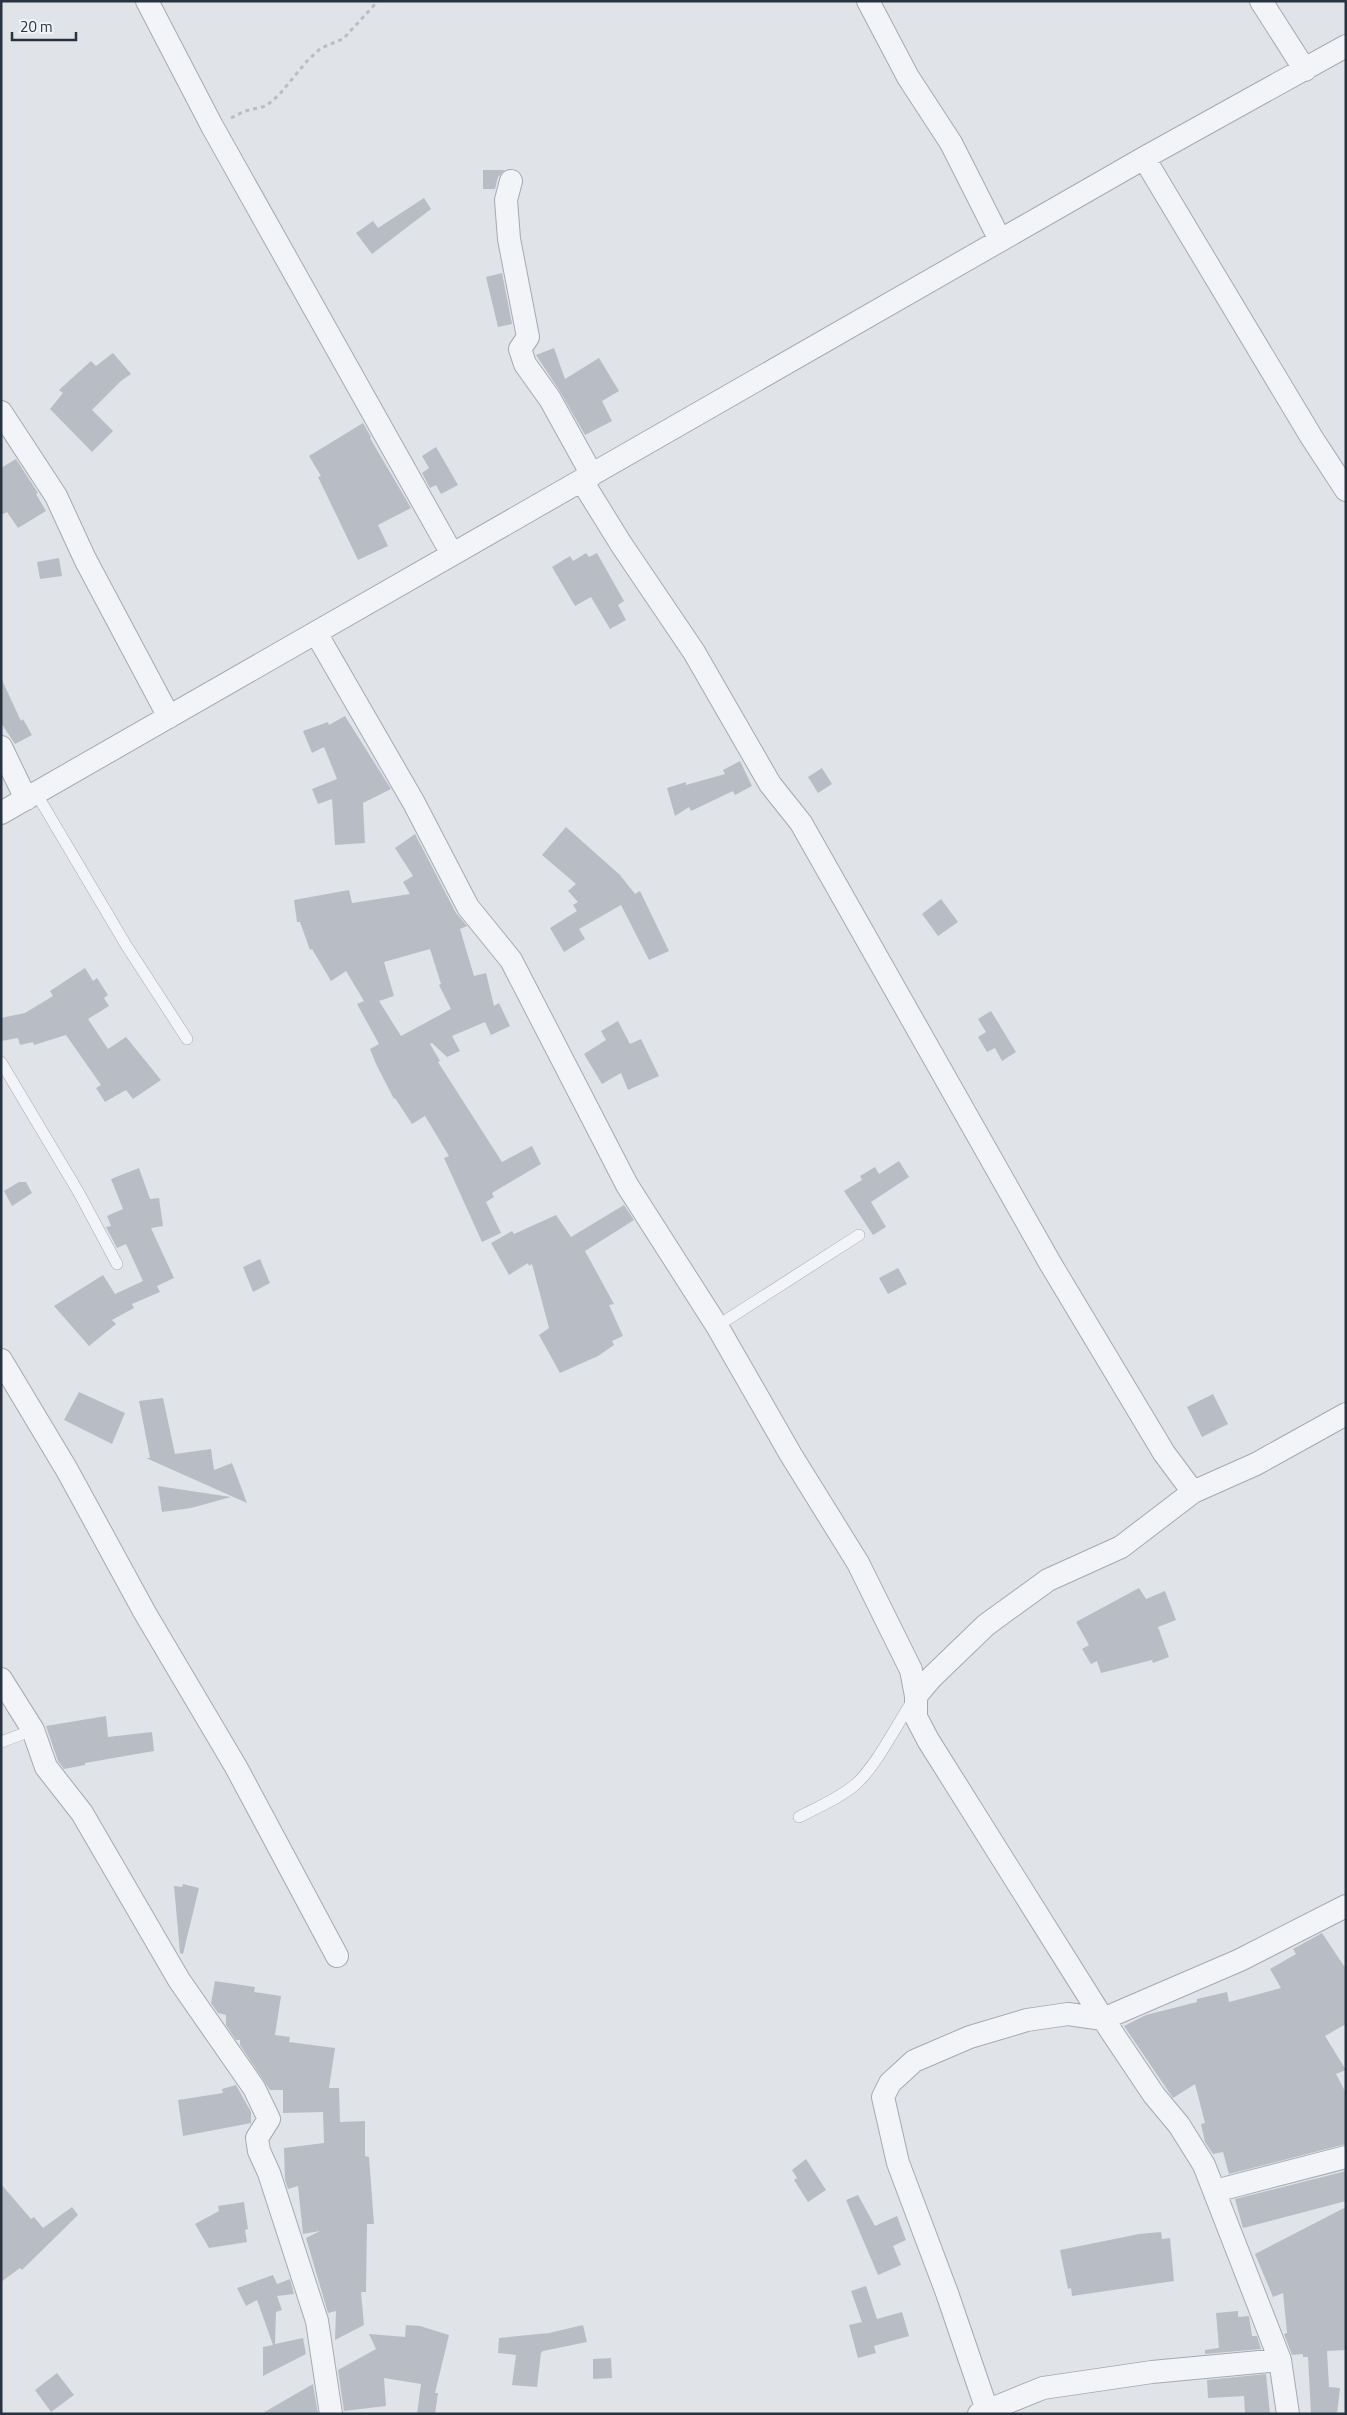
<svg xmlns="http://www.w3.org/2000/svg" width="1347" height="2415" font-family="'Titillium Web',sans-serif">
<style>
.building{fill:#b8bdc5;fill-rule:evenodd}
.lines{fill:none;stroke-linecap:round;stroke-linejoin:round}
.lane-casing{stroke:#a5aab2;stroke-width:12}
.street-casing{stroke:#a5aab2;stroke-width:24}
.path{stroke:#babec3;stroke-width:3;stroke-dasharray:4 4;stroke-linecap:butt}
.lane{stroke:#f3f4f7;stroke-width:11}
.street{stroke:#f3f4f7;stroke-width:22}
</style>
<rect width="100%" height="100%" fill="#e0e3e8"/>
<!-- building -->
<path class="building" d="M483 170H505L498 177 495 189H483Z
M424 198 431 209 372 254 356 233 373 221 378 228Z
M502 273 512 324 498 327 486 277Z
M554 348 565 379 599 358 619 391 602 401 612 421 585 435 561 393 536 355Z
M113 353 131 374 121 381 92 410 113 431 92 452 50 409 63 393 59 390 91 361 96 366Z
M363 423 371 437 370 438 411 508 378 525 388 546 358 560 318 477 321 476 309 456Z
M436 447 458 485 441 494 436 485 430 488 422 473 429 468 422 456Z
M16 459 38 493 36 494 46 511 18 528 7 512 1 515V468Z
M586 553 589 557 597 553 624 601 618 605 626 620 610 629 591 597 575 606 552 567 570 556 573 561Z
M59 558 62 576 40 579 37 562Z
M1 678 21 721 23 719 32 735 15 744 1 723Z
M345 716 391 789 363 803 365 843 335 845 332 799 318 804 312 789 337 779 324 747 312 753 303 731 328 722 329 725Z
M740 761 752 786 735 795 733 791 691 811 689 807 675 816 667 788 686 782V785L725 774 723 770Z
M822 768 832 784 818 793 808 777Z
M566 827 620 875 635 894 640 891 669 951 649 960 621 905 579 929 585 939 564 952 550 928 577 911 573 905 578 902 568 891 576 884 542 855Z
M415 834 456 913 467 926 460 929 474 976 486 973 494 1006 499 1003 510 1026 491 1035 485 1022 452 1036 460 1051 447 1057 432 1043 430 1044 440 1061 438 1062 502 1162 532 1146 541 1164 492 1193 494 1197 486 1202 501 1233 482 1242 444 1158 449 1156 425 1116 412 1124 395 1098 394 1099 376 1064 370 1049 379 1044 357 1004 364 1001 346 971 331 981 312 949 310 950 300 922H297L294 900 349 890 352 903 410 894 403 882 413 876 395 848ZM430 949 441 984 439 985 451 1009 401 1036 379 1001 394 996 384 962Z
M941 899 958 922 938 936 922 914Z
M85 968 93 981 97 978 108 995 104 998 109 1006 88 1019 108 1049 126 1037 161 1080 133 1099 126 1090 105 1102 96 1088 101 1085 66 1035 34 1045 33 1042 20 1045 18 1038 1 1041V1018L25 1013 53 996 50 991Z
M991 1011 1016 1052 1002 1061 995 1048 987 1052 978 1037 986 1032 978 1019Z
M618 1021 630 1044 641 1039 659 1076 628 1090 621 1073 602 1084 584 1054 606 1040 601 1031Z
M899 1161 909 1177 871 1202 886 1227 873 1235 844 1191 862 1180 860 1176 875 1167 879 1174Z
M139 1168 150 1199 159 1198 163 1226 151 1228 174 1278 157 1286 160 1292 132 1304 134 1308 112 1320 116 1324 89 1346 54 1306 103 1275 115 1294 143 1281 126 1244 117 1248 106 1227 111 1226 107 1216 123 1209 111 1179Z
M19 1182H26L32 1193 12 1206 4 1191Z
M624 1205 634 1220 585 1251 614 1304 609 1305 623 1336 612 1341 614 1345 598 1356 560 1373 539 1335 549 1328 532 1264 529 1266 528 1263 509 1275 491 1243 512 1231 514 1234 556 1215 571 1237Z
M260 1259 270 1283 253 1292 243 1267Z
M898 1268 907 1284 888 1294 879 1278Z
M79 1392 125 1413 112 1444 64 1420Z
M1213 1394 1228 1424 1202 1437 1187 1407Z
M163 1398 175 1454 211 1449 214 1470 232 1463 247 1503 146 1458H150L139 1401Z
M158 1486 231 1497 191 1508 162 1512Z
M1139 1588 1146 1599 1165 1591 1176 1620 1158 1627 1169 1657 1153 1663 1152 1660 1101 1673 1097 1661 1091 1664 1082 1649 1089 1645 1076 1622Z
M106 1716 108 1737 152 1732 154 1751 85 1763V1765L64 1769 58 1761 46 1726Z
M183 1884 199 1888 183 1954 180 1953 174 1886 182 1887Z
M1322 1933 1346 1969V2024L1325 2036 1346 2070 1336 2074 1346 2093V2144L1229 2174 1223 2152 1213 2154 1205 2142 1201 2124 1205 2123 1195 2084 1173 2098 1124 2026 1146 2015 1197 2002V1999L1227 1992 1229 2002 1281 1988 1270 1969 1296 1954 1293 1949Z
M215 1981 255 1987 254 1992 281 1996 275 2035 290 2037 289 2042 335 2048 329 2088H339L340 2122 365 2121V2156L369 2157 374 2224H367L366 2292H361L364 2325 335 2340 336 2311 328 2313 306 2238 320 2231 303 2234 298 2186 288 2189 285 2180 284 2148 324 2143 323 2112 283 2113V2090H270L240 2045V2040H236L226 2025V2015L218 2013 211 2003Z
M236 2085 251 2112V2123L183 2136 178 2100 223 2093 222 2089Z
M806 2159 826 2190 808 2202 794 2180 797 2178 792 2170Z
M1346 2171V2201L1243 2228 1235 2199Z
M1 2184 31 2219 34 2217 43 2228 72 2207 78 2215 22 2270 20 2268 1 2282Z
M858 2195 875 2226 897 2216 906 2240 893 2246 901 2265 878 2275 846 2200Z
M244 2202 248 2229 245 2230 247 2242 209 2248 195 2224 219 2211 218 2206Z
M1346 2207V2350L1327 2351 1329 2387 1340 2388 1337 2414H1311L1308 2357H1303V2354L1292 2355 1284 2334 1287 2333 1283 2293 1273 2297 1255 2254Z
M1161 2232 1162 2239 1170 2238 1174 2281 1072 2296 1071 2288 1068 2289 1060 2250 1139 2234Z
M273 2275 277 2284 290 2279 294 2294 277 2296 282 2310 276 2312 275 2344 303 2338 306 2354 263 2376V2347L273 2345 257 2300 246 2306 237 2288Z
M866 2286 877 2319 902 2312 909 2336 874 2346 876 2353 858 2358 849 2325 862 2322 851 2291Z
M1238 2311V2317L1249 2316 1252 2336H1257L1261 2349 1205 2354V2350L1219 2348 1216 2313Z
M406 2325 420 2326 449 2335 435 2393H438L435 2414H417L421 2384 384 2378 386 2406 344 2411 338 2370 376 2349 369 2334 405 2337Z
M583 2325 587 2342 543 2351 541 2353 537 2387 512 2385 516 2355 498 2353 499 2338 549 2333Z
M611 2358 612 2378 593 2379V2359Z
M57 2373 74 2395 51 2412 35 2390Z
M1266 2374 1270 2414H1245L1244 2396 1208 2398 1207 2380Z
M313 2384 318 2414H261Z"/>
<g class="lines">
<!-- lane casing -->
<g class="lane-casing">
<path id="lane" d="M36 793 126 945 187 1039
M1 1062 79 1193 117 1264
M717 1326 859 1235
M1 1742 33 1730
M799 1817C818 1807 840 1798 856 1784 877 1765 897 1724 913 1700"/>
</g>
<!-- street casing -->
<g class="street-casing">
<path id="street" d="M147 1 212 126 452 554
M868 1 908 77 951 143 1000 240
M1261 1 1305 70
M1144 158 1312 438 1346 490
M511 181 506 200 509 239 528 337 520 349 525 364 550 399 592 475
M1 412 56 496 85 559 169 717
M582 481 621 544 694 652 770 784 801 823 1050 1263 1164 1453 1193 1492
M316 633 414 803 468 907 511 960 627 1185 717 1326 791 1455 858 1563 911 1670 916 1696
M1 747 26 799
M1 813 1144 158 1346 46
M1 1360 67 1470 145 1613 236 1767 337 1956
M1 1679 33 1730 46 1767 82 1813 179 1980 254 2088 269 2119 257 2138 259 2151 269 2173 317 2321 331 2414
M1215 2191 1346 2157
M987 2410 947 2293 898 2163 883 2097 890 2083 914 2061 970 2037 1027 2020 1068 2014 1103 2019 1240 1960 1346 1906
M979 2414 1043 2388 1152 2372 1280 2360
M1288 2414 1280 2360 1204 2165 1179 2125 1154 2095 1103 2019 928 1740 916 1717V1696L932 1677 986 1625 1048 1580 1121 1547 1193 1492 1256 1464 1346 1414"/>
</g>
<!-- path -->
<path class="path" d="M231 118 245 111 266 106 279 95 307 61 321 48 343 39 378 1"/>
<!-- lane -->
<use href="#lane" class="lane"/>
<!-- street -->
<use href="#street" class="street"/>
</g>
<!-- border -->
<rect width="1347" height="2415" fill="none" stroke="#29323f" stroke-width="5"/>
<!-- scale -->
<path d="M12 32v8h64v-8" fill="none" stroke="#29323f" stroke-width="2.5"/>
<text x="20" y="32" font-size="15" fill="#29323f" stroke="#eff2f6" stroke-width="4" paint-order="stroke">20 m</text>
</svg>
